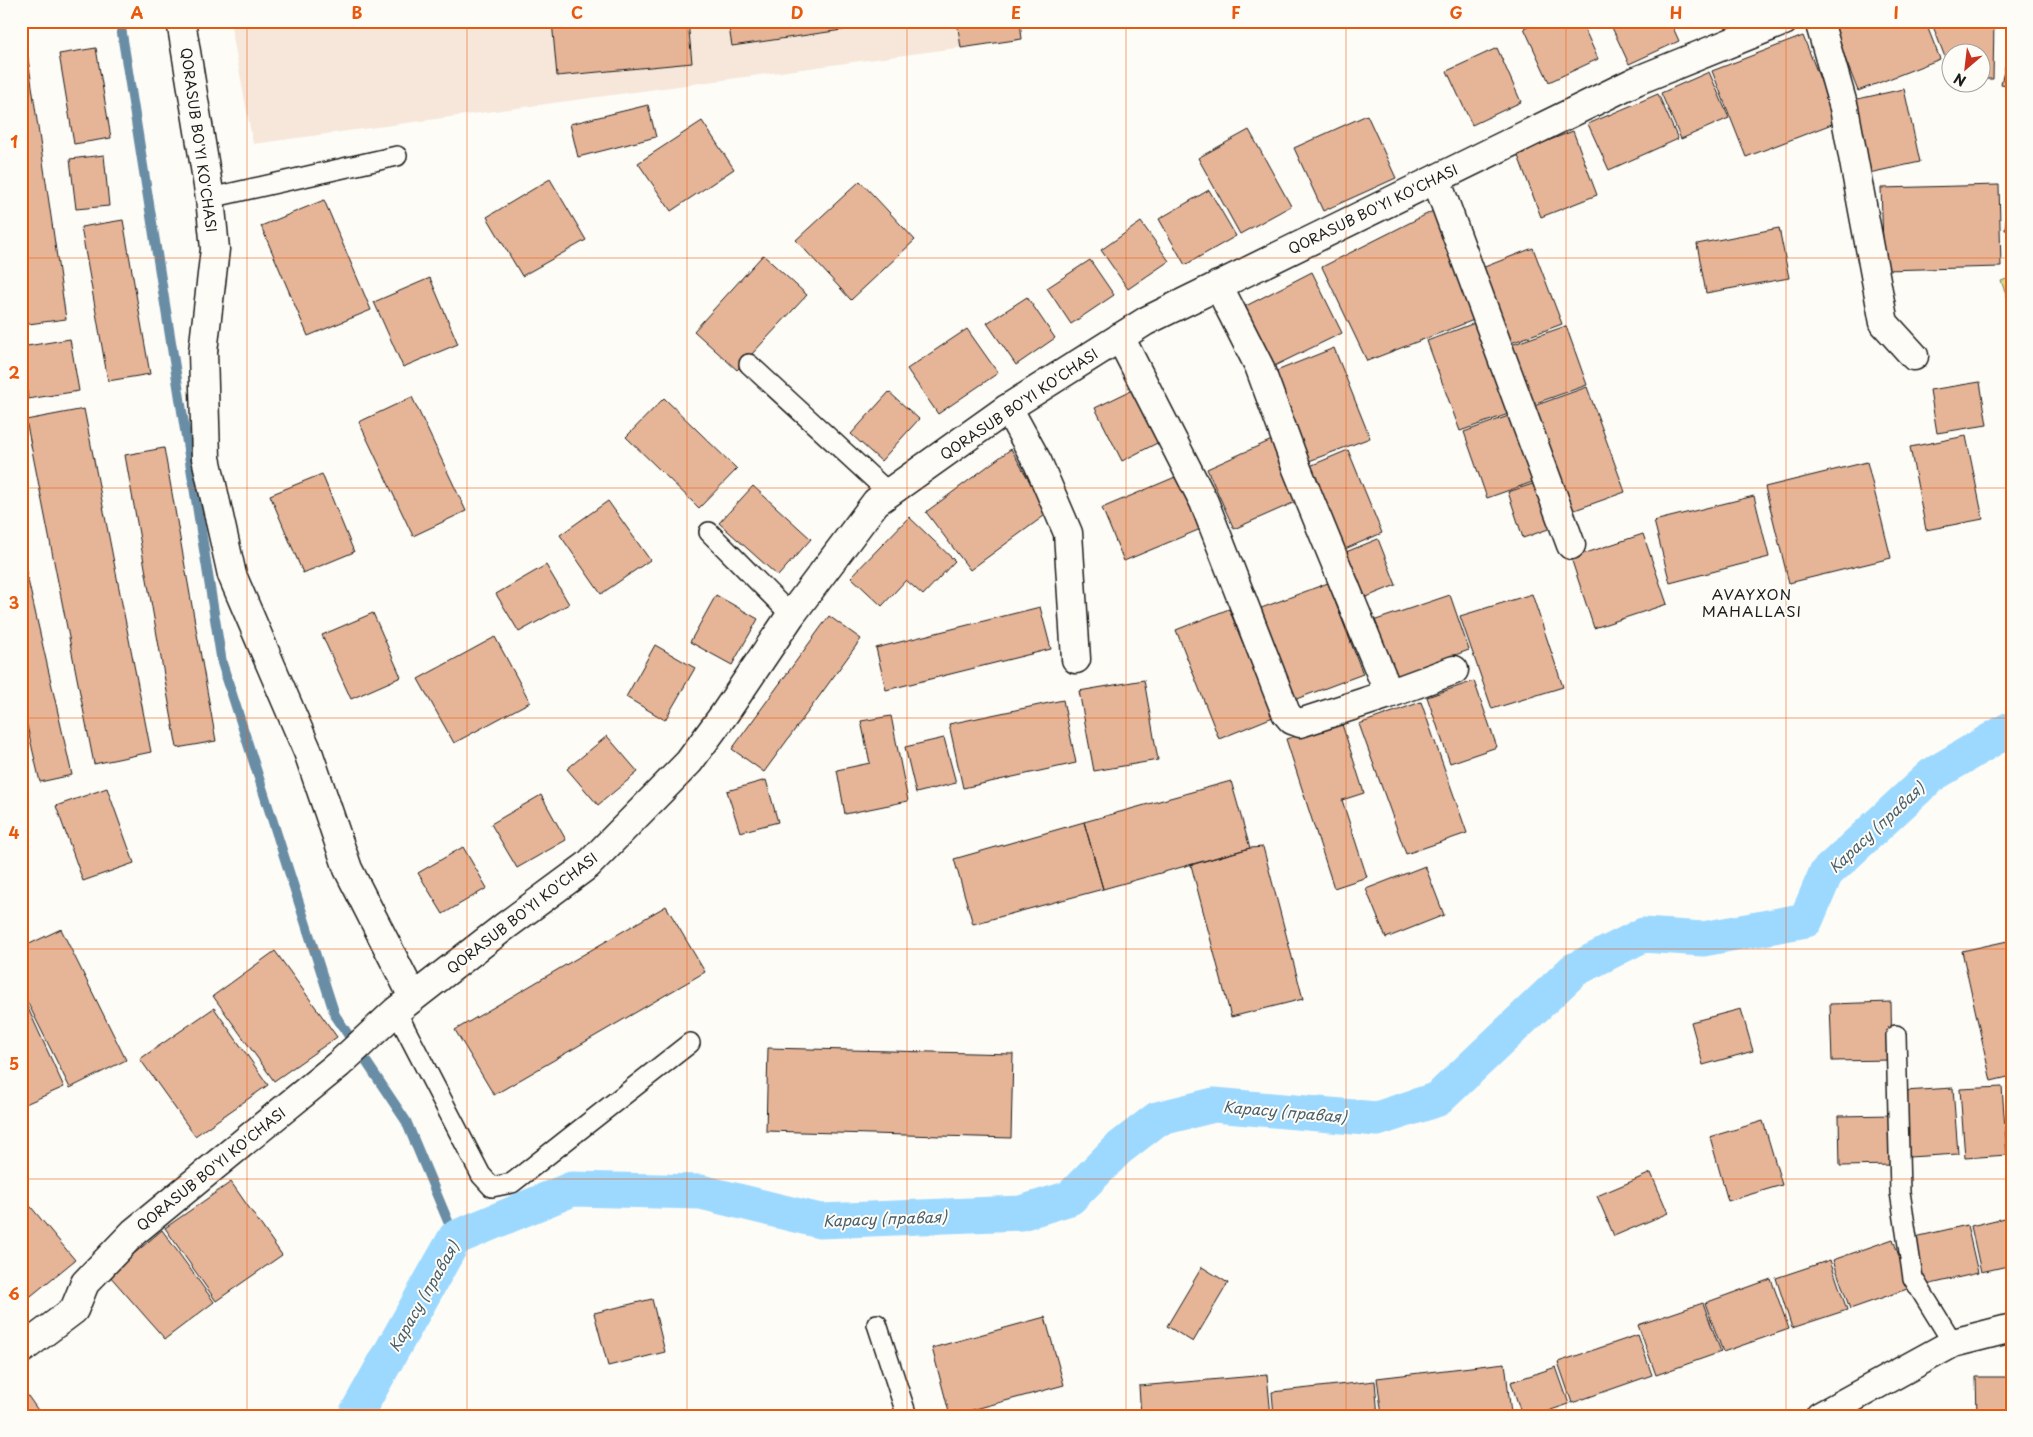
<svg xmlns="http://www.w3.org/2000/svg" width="2033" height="1437" font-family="'Playpen Sans',sans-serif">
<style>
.built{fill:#f6e7da}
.green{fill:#ccdc90;stroke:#747c56}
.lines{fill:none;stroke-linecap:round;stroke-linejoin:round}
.stream{stroke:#698da4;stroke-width:10}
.canal{stroke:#9dd9fe;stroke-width:35}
.building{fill:#e6b598;stroke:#1c1c1c}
.service-casing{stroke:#1c1c1c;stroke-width:22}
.minor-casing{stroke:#1c1c1c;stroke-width:31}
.service{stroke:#fdfcf7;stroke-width:19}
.minor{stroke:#fdfcf7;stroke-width:28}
.grid{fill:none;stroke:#e8590c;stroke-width:1;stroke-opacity:0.55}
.labels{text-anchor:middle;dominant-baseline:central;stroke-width:4;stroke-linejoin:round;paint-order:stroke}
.street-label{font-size:14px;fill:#1c1c1c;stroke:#fdfcf7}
.neighbourhood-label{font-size:15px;letter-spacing:1px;fill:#1c1c1c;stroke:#fdfcf7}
.water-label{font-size:15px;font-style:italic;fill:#495e6b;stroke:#fdfcf7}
.neatline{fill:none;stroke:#e8590c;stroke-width:2}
.grid-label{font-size:16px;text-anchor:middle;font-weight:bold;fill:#e8590c}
</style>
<rect width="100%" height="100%" fill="#fdfcf7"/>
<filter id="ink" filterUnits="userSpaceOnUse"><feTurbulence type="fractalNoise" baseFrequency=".02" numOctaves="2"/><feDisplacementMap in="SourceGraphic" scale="10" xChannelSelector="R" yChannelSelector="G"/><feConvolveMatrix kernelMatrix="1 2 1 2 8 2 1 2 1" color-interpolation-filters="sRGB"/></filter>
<g filter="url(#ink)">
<!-- built -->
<path class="built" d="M230 21H1019L1022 39 253 144Z
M21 760 30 802 21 810Z"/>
<!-- green -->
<path class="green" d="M2012 277V309L2001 281Z"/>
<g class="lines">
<!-- stream -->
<path class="stream" d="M120 21 222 663 335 1015 406 1121 455 1238"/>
<!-- canal -->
<path class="canal" d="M355 1416 455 1238 572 1189 701 1192 820 1221 1021 1213 1070 1198 1117 1150 1157 1119 1214 1105 1377 1119 1438 1099 1574 970 1643 935 1703 939 1806 920 1826 873 1932 775 2008 730H2012"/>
</g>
<!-- building -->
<path class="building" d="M552 21H688L692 63 557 76Z
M728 21H897V22L732 46Z
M957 21H1020L1022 39 961 48Z
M1538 21H1581L1598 59 1549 82 1524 28Z
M1609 21H1670L1679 41 1629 64Z
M1835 21H1925L1940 59 1858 91 1831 23Z
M1931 21H1994L1993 79H1980V52H1950V70Z
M1803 36 1837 122 1746 157 1712 71Z
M2012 36V86L2001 84Z
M96 48 111 138 74 144 59 54Z
M1497 48 1521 102 1472 125 1447 71Z
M27 52 66 319 21 325V53Z
M1709 72 1729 118 1681 139 1661 93Z
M1904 89 1920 162 1869 173 1853 100Z
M1658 94 1678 139 1609 170 1588 124Z
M648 105 656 137 578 157 570 124Z
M1367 115 1396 178 1323 211 1294 148Z
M702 121 734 169 671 211 638 163Z
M1249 130 1291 206 1240 234 1198 158Z
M1573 131 1597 195 1541 217 1517 153Z
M104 155 109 206 76 209 70 159Z
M2011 177H2012V231L2005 230Z
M550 179 586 240 522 276 487 217Z
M860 181 915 240 851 300 796 240Z
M1999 185 2001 267 1884 270 1881 188Z
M1209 190 1236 236 1185 265 1159 219Z
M324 200 371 310 308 336 261 226Z
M1435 210 1479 318 1367 361 1322 267Z
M123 220 150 374 108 381 81 227Z
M1141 222 1169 261 1128 289 1101 250Z
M1779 228 1789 278 1706 293 1697 244Z
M1533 248 1562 324 1511 343 1482 268Z
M763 255 807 295 737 370 694 331Z
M1090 260 1114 295 1071 324 1047 288Z
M1312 272 1342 333 1272 367 1242 308Z
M430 278 458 344 403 367 374 302Z
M1027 297 1055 338 1016 365 987 323Z
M1480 321 1514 412 1460 431 1427 341Z
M1566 326 1587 385 1533 404 1511 345Z
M967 329 998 373 938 414 907 369Z
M70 339 79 391 28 399 21 347Z
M1334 348 1370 438 1309 461 1274 372Z
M1980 382 1987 425 1937 433 1930 390Z
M1138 387 1165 439 1122 461 1095 408Z
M1587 387 1625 492 1572 511 1534 406Z
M889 392 919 419 881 461 851 434Z
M412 397 466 511 413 536 359 422Z
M664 398 737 469 699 508 626 437Z
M84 409 151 752 94 764 26 420Z
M1514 414 1538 480 1487 498 1464 432Z
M1966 436 1983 519 1926 530 1910 447Z
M1274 439 1302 499 1234 529 1207 469Z
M164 448 216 741 177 748 125 455Z
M1011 449 1048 513 970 570 926 512Z
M1348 450 1382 533 1345 549 1310 466Z
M1867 462 1891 558 1789 583 1765 487Z
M322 474 354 552 303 573 270 495Z
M1180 475 1203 528 1124 561 1102 508Z
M1539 482 1554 527 1523 538 1508 492Z
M753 486 811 539 778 576 719 523Z
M1754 496 1769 557 1670 583 1654 521Z
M608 501 650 560 601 594 560 535Z
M909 517 955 561 923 595 906 580 882 606 851 577Z
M1643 534 1667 604 1594 628 1571 558Z
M1378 539 1396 585 1364 598 1346 552Z
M21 549 72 775 40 782 21 700Z
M546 565 569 604 519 632 496 594Z
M1328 583 1363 674 1291 701 1256 610Z
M1532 594 1563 687 1492 709 1460 616Z
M716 595 758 619 732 665 690 642Z
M1450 595 1469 650 1396 676 1373 621Z
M1040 607 1051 649 886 690 876 648Z
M1229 609 1273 717 1219 739 1176 630Z
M373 613 401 677 351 699 322 635Z
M829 616 861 639 764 772 732 749Z
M495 637 530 702 454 743 418 679Z
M655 645 695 668 665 720 626 697Z
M1144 680 1158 760 1094 771 1079 691Z
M1474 681 1497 747 1450 763 1427 697Z
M1063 700 1076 763 963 788 949 724Z
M1421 702 1467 833 1406 854 1359 724Z
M891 716 908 801 845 814 837 770 870 763 861 721Z
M1341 721 1364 793 1342 800 1367 877 1334 888 1286 739Z
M607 736 638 772 598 805 567 769Z
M944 738 956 783 916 793 905 747Z
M766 780 778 822 740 832 727 791Z
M1231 781 1250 848 1103 889 1084 822Z
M107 788 134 863 83 881 56 806Z
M541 795 566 840 517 868 491 824Z
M1084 822 1103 889 973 924 954 859Z
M463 847 487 888 443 914 418 873Z
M1263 847 1303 999 1231 1017 1191 865 1250 848Z
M1425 866 1444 915 1386 938 1366 889Z
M666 906 705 972 494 1095 455 1030Z
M61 929 126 1060 70 1088 21 989V948Z
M2012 940V1076L1991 1081 1962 951Z
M275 951 337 1037 274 1081 213 996Z
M21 993 64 1087 21 1106Z
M1891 1002 1892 1060 1832 1061 1830 1004Z
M214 1008 268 1085 195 1136 140 1059Z
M1741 1009 1753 1051 1703 1065 1691 1022Z
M768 1048 1013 1054 1011 1138 766 1131Z
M2002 1087 2007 1155 1965 1158 1960 1089Z
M1953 1088 1958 1154 1909 1157 1904 1091Z
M1893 1115 1895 1165 1840 1166 1839 1116Z
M1763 1121 1782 1185 1728 1201 1710 1137Z
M1651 1173 1668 1213 1614 1236 1597 1196Z
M231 1182 282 1255 216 1301 165 1228Z
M21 1195 75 1260 21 1304Z
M2012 1216V1265L1981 1272 1971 1226Z
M1967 1225 1978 1273 1922 1286 1911 1238Z
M162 1230 214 1302 165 1339 109 1275Z
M1893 1239 1910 1288 1850 1309 1833 1260Z
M1830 1260 1847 1310 1792 1328 1776 1278Z
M1202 1267 1228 1283 1193 1342 1167 1326Z
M1771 1279 1789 1329 1723 1352 1705 1303Z
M652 1299 665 1352 608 1366 594 1313Z
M1703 1303 1721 1352 1656 1375 1638 1325Z
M1045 1317 1064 1385 950 1416 932 1348Z
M1638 1335 1652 1375 1572 1403 1558 1362Z
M1505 1363 1511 1413 1488 1416H1382L1377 1378Z
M1556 1367 1569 1404 1533 1416H1522L1511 1382Z
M1267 1375 1271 1416H1141L1139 1386Z
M1976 1377H2012V1416H1977Z
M1375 1381 1378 1416H1274L1272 1392Z
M21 1386 42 1416H21Z"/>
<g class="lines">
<!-- service casing -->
<g class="service-casing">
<path id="service" d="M210 198 397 156
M749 364 889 493
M709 532 791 615
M396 1011 481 1175 492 1187 512 1183 690 1043
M1896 1035 1900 1192 1913 1278 1953 1343
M877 1324 907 1416"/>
</g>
<!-- minor casing -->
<g class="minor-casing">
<path id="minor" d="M181 21 210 198 215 249 203 352 206 458 232 575 308 752 348 869 413 997
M1819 21 1844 108 1884 323 1914 356
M1436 179 1571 545
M1218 285 1259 366 1297 469 1383 679 1386 695 1454 670
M1120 337 1204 502 1286 713 1292 720 1300 723 1386 695
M1008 408 1038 463 1068 533 1076 659
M21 1350 74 1310 85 1283 134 1232 339 1064 396 1011 504 927 588 865 689 762 725 713 791 615 876 502 1008 408 1146 321 1636 81 1784 21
M1820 1416 1953 1343 2012 1328"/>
</g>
<!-- service -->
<use href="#service" class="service"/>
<!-- minor -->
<use href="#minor" class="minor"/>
</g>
</g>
<!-- grid -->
<path class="grid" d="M247 21V1416M467 21V1416M687 21V1416M907 21V1416M1126 21V1416M1346 21V1416M1566 21V1416M1786 21V1416M21 258H2012M21 488H2012M21 718H2012M21 949H2012M21 1179H2012"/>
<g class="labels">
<!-- street labels -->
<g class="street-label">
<text transform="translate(199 140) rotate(82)">QORASUB BO'YI KO'CHASI</text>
<text transform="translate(1373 209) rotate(-26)">QORASUB BO'YI KO'CHASI</text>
<text transform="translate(1019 404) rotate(-34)">QORASUB BO'YI KO'CHASI</text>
<text transform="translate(522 913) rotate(-38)">QORASUB BO'YI KO'CHASI</text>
<text transform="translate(211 1169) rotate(-39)">QORASUB BO'YI KO'CHASI</text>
</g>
<!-- neighbourhood labels -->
<g class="neighbourhood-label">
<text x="1752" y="593">AVAYXON<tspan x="1752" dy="17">MAHALLASI</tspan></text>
</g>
<!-- water labels -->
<g class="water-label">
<text transform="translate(1876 827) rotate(-43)">Карасу (правая)</text>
<text transform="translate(1285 1111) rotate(5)">Карасу (правая)</text>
<text transform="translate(885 1218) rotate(-2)">Карасу (правая)</text>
<text transform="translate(423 1296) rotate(-60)">Карасу (правая)</text>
</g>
</g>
<!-- margin -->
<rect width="2033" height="1437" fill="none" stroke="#fdfcf7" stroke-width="55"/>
<!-- north arrow -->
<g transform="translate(1966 68) rotate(208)"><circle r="24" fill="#fdfcf7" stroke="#a3a29f"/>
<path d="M0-4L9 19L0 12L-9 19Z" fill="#c8321e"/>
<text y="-8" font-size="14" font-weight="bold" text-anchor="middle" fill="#1c1c1c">N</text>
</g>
<rect x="28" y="28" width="1978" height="1382" class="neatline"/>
<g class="grid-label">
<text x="137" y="19">A</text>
<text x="357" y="19">B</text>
<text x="577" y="19">C</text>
<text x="797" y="19">D</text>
<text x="1016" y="19">E</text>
<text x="1236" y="19">F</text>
<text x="1456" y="19">G</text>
<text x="1676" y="19">H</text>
<text x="1896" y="19">I</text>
<text x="14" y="148">1</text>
<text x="14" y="379">2</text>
<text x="14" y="609">3</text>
<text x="14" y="839">4</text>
<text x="14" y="1070">5</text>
<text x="14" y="1300">6</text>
</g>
</svg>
